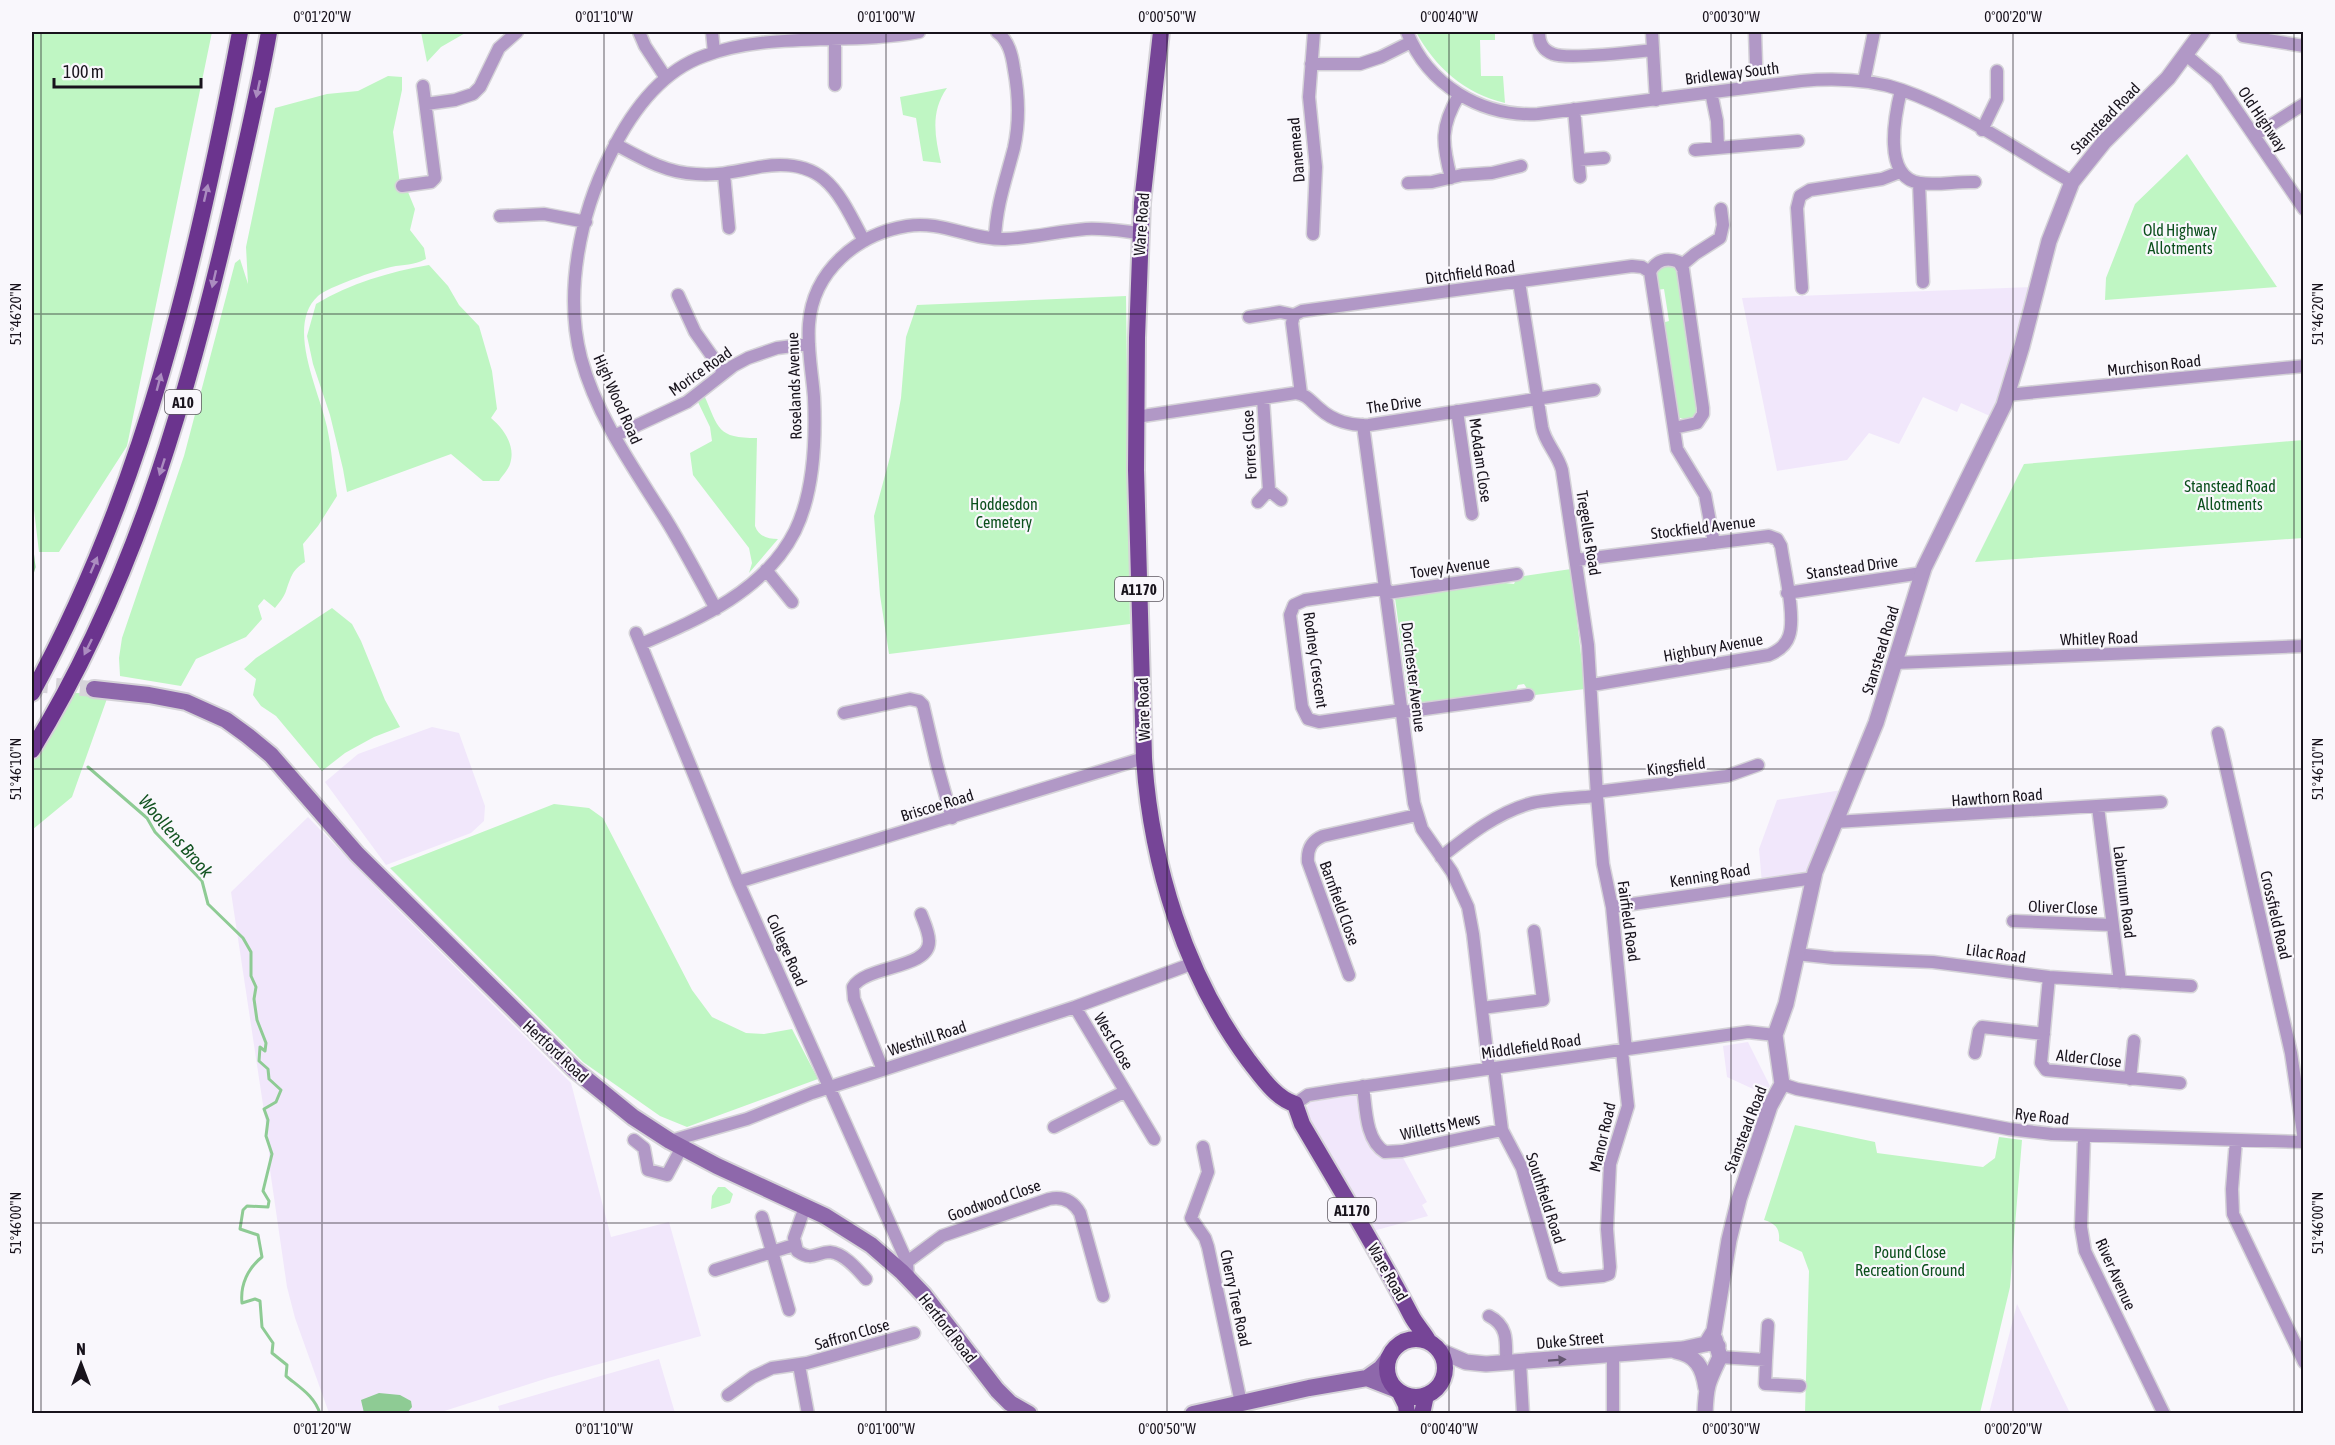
<svg xmlns="http://www.w3.org/2000/svg" width="2335" height="1445" font-family="'Asap Condensed',sans-serif">
<style>
.built{fill:#f1e7fb}
.green{fill:#bff6c3}
.water{fill:#8ecb94}
.lines{fill:none;stroke-linecap:round;stroke-linejoin:round}
.stream{stroke:#8ecb94;stroke-width:3}
.secondary-tunnel{stroke:#d7d5da;stroke-width:16;stroke-dasharray:16 8;stroke-linecap:butt}
.minor-casing{stroke:#d5d3d8;stroke-width:15}
.tertiary-casing{stroke:#d5d3d8;stroke-width:18}
.secondary-casing{stroke:#d5d3d8;stroke-width:20}
.primary-casing{stroke:#d5d3d8;stroke-width:20}
.trunk-casing{stroke:#d5d3d8;stroke-width:20}
.minor{stroke:#b198c6;stroke-width:12}
.tertiary{stroke:#b198c6;stroke-width:15}
.secondary{stroke:#8e68ab;stroke-width:16}
.primary{stroke:#764597;stroke-width:16}
.trunk{stroke:#6b348e;stroke-width:16}
.oneway{fill:#ab8cc0}
.oneway2{fill:#645671}
.ticks{fill:none;stroke:#18131c;stroke-width:1.5;stroke-opacity:0.45}
.labels{text-anchor:middle;dominant-baseline:central;stroke-width:4.5;stroke-linejoin:round;paint-order:stroke}
.shield{fill:#f9f7fc;stroke:#5c575f;stroke-width:1.5}
.shield-label{font-size:15px;font-weight:bold;fill:#18131c}
.street-label{font-size:16px;fill:#18131c;stroke:#f9f7fc}
.park-label{font-size:16px;fill:#0b4f1c;stroke:#f9f7fc}
.water-label{font-size:18px;font-style:italic;fill:#145422;stroke:#f9f7fc}
.neatline{fill:none;stroke:#18131c;stroke-width:2}
.ticks-label{font-size:15px;text-anchor:middle;fill:#18131c}
</style>
<rect width="100%" height="100%" fill="#f9f7fc"/>
<!-- built -->
<path class="built" d="M2032 287 2006 382 1992 417 1961 403 1957 412 1923 397 1899 444 1869 433 1847 460 1777 471 1742 298Z
M432 727 459 733 485 806 484 821 471 833 386 865 325 782 358 754Z
M1849 789 1814 878 1762 884 1759 849 1777 800Z
M308 817 386 898 571 1083 611 1237 669 1222 701 1336 548 1378 438 1413H329L295 1318 287 1287 270 1170 268 1138 231 892Z
M1748 1042 1770 1086 1764 1094 1727 1077 1723 1046Z
M1361 1094 1371 1139 1401 1154 1427 1202 1422 1205 1428 1216 1373 1231 1350 1186 1308 1125 1305 1110 1310 1102Z
M2017 1304 2070 1413H1989Z
M659 1359 675 1413H500L498 1406Z"/>
<!-- green -->
<path class="green" d="M32 32H212L127 446 59 552H39L32 493Z
M421 32H467L441 47 427 62Z
M1416 32H1495V40H1480L1481 76H1503L1505 103C1465 94 1435 67 1416 32Z
M388 76 402 77V90L393 132 401 192H408L415 209 410 230 424 248 426 259C412 266 405 264 391 267 377 270 328 287 318 296 285 326 320 392 327 427 332 450 333 473 337 496L318 526 303 544 305 562C292 570 291 577 286 591 284 597 279 603 275 608L264 599 258 606 262 619 246 637 196 659 181 686 120 676 119 658 122 638 184 456 235 263 240 259 248 284 246 247 275 108 327 94 358 91Z
M947 88C930 112 935 137 941 163L923 161 916 118 903 115 900 97Z
M2187 154 2277 287 2105 300 2106 278 2135 204Z
M429 265 448 286 459 305 479 326 492 371 497 409 491 418C504 429 516 446 510 464 508 470 502 476 499 481H483L451 454 347 492 343 469 330 415 313 364 307 336 316 304C351 283 389 272 429 265Z
M1663 265H1673L1680 270 1699 409 1697 418 1687 420 1677 417 1662 323 1669 321 1664 289 1656 290 1655 273Z
M1126 296 1130 624 889 654 880 595 874 516 890 457 901 398 906 337 917 305Z
M704 395C719 429 717 438 757 438L755 526C759 537 768 539 778 539L749 573 752 563 749 548 693 475 690 453 712 441 710 427 697 400Z
M2303 440V538L1975 562 2024 464Z
M1571 569 1585 689 1535 695 1534 691 1528 690 1524 684 1518 685 1516 690 1421 703 1409 702 1395 598 1505 583 1514 584 1517 577Z
M332 608 352 624 361 641 385 700 400 727 374 737 345 753 322 771 276 716 261 706 253 695 256 679 244 669 256 658Z
M73 693H109L72 797 32 830V763Z
M554 804 589 808 603 818 692 990 712 1017 746 1033 764 1034 792 1029 818 1079 687 1127 660 1116 583 1062 390 868Z
M1795 1125 1875 1142 1877 1153 1983 1167 1995 1158 1999 1137 2022 1140 2010 1287 1980 1413H1805L1809 1271 1802 1252 1779 1241C1780 1228 1776 1224 1764 1220Z
M718 1187H725L733 1194 730 1203 711 1209 712 1196Z"/>
<!-- water -->
<path class="water" d="M379 1393 400 1395 411 1401 412 1407 407 1413H364L361 1400Z"/>
<g class="lines">
<!-- stream -->
<path class="stream" d="M32 550 34 567 32 574
M88 767 147 818 155 832 202 881 208 904 243 938 251 952V976L256 987 254 999 257 1020 266 1043 265 1051 260 1047 259 1061 268 1069 269 1079 281 1090 276 1102 264 1109 268 1120 266 1136 272 1154 263 1191 269 1201 268 1207 247 1206 243 1210 240 1229 258 1235 262 1257C248 1268 240 1285 242 1303L255 1299 260 1301 262 1327 273 1343 272 1353 287 1365 286 1376C299 1387 315 1396 320 1414"/>
<!-- secondary-tunnel -->
<path class="secondary-tunnel" d="M32 684 94 689"/>
<!-- minor casing -->
<g class="minor-casing">
<path id="minor" d="M639 32 645 46 666 78
M712 32 714 52
M1407 32C1428 85 1481 117 1538 114L1801 81C1835 78 1870 79 1902 90 1962 111 2017 150 2072 182
M1539 32C1539 42 1542 50 1553 54 1567 60 1634 52 1653 50
M1652 32 1656 100
M1755 32 1756 64
M2243 36 2304 46
M2186 55 2216 80 2304 209
M1311 64H1360L1381 57 1411 42
M1864 81 1874 32
M835 85V40
M1901 90C1895 115 1882 178 1920 183 1937 186 1957 181 1975 182
M1711 92 1717 121 1718 147
M426 104 455 100 473 94 480 87 499 48 517 32
M1574 109 1580 177
M1982 130 1997 99V71
M2255 135 2304 104
M615 144C641 158 666 173 696 174 718 176 738 171 759 167 824 156 838 191 864 241
M1695 150 1798 141
M1579 160 1604 158
M724 174 729 228
M1451 178C1442 143 1440 127 1459 95
M1408 183 1432 182 1462 175 1492 173 1521 166
M1919 183 1923 282
M402 186 431 182 435 178 423 86
M500 216 544 214 586 222
M1313 234 1316 167 1309 97 1314 32
M995 239C996 206 1006 179 1014 148 1020 121 1019 96 1014 69 1012 55 1009 41 997 32
M1682 265 1695 254 1720 238 1723 225 1721 209
M1650 272C1656 260 1667 257 1679 262L1683 269 1703 408V414L1697 423 1674 428
M1519 282 1542 427C1545 443 1558 454 1562 470L1588 645 1597 796 1603 864 1612 907 1626 1050
M1802 288 1797 208 1800 196 1810 190 1882 179 1900 172
M678 295 695 332 724 373
M1249 317 1280 312 1294 315
M1301 394 1292 323 1294 315 1302 311 1632 266 1642 267 1650 272 1677 449 1705 495 1714 543
M2007 395 2304 366
M1457 411 1472 514
M1136 417 1296 393C1308 395 1311 402 1320 409 1333 421 1352 426 1369 425L1594 390
M1363 425 1414 803 1422 829 1452 872 1468 907 1473 934 1489 1069
M614 436 687 402 733 366 748 358 777 348 809 344
M1269 490 1281 500
M1258 502 1269 490 1263 398
M1576 560 1769 536 1777 539 1781 546C1784 568 1796 617 1789 636 1786 646 1778 651 1769 655L1592 685
M766 570 792 602
M1386 588 1305 600 1294 605 1290 615 1302 707 1308 719 1319 722 1402 710
M1387 593 1517 574
M1787 593 1922 573
M716 609C699 578 683 547 665 518 633 467 597 417 581 358 564 293 580 214 610 155 630 114 659 72 704 56 770 31 850 45 919 32
M636 633 738 882 907 1262 908 1278
M641 644C699 619 765 591 795 531 814 492 816 439 814 397 812 372 807 348 809 324 813 271 857 234 907 226 941 220 971 240 1005 239 1032 238 1059 231 1086 229 1104 228 1122 231 1140 233
M1895 663 2304 646
M1403 712 1528 695
M844 713 910 699 919 701 923 705 937 765 952 818
M2218 733 2291 1053 2304 1140
M1596 792 1727 776 1758 765
M2098 807 2120 982
M1835 822 2161 802
M1441 857C1469 835 1498 812 1532 803 1553 799 1575 798 1597 796
M738 882 1144 758
M1612 907 1814 878
M2013 921 2112 925
M1796 954 1833 958 1933 962 2049 977 2191 986
M1349 975 1308 862C1307 849 1311 841 1323 836L1417 815
M2049 977 2041 1063 2046 1070 2180 1083
M1075 1007 1154 1139
M1482 1008 1543 1000 1534 931
M1975 1053 1979 1031 1982 1027 2044 1034
M1494 1068 1502 1130 1522 1168 1553 1275 1561 1280 1603 1276 1609 1274 1610 1267 1607 1229 1610 1164 1628 1106 1622 1051
M883 1070 854 999 853 987C866 965 930 969 929 941 929 932 924 922 921 914
M2130 1079 2134 1041
M1782 1084 1797 1089 2009 1129 2052 1134 2304 1142
M1363 1086C1366 1107 1365 1140 1385 1152L1402 1151 1502 1130
M1295 1104 1308 1095 1339 1090 1748 1032 1775 1035
M1054 1127 1124 1092
M2084 1137 2081 1227 2085 1251 2164 1414
M634 1140 644 1148 648 1170 667 1175 682 1147
M2236 1140 2232 1189 2233 1214 2304 1362
M670 1141 747 1119 812 1093 1075 1007 1194 963
M1203 1147 1208 1172 1191 1218 1205 1238 1208 1247 1241 1403
M805 1207 794 1238 797 1251C813 1262 816 1252 830 1252 844 1253 858 1270 866 1279
M762 1217 789 1310
M907 1262 942 1236 1049 1199C1063 1196 1073 1201 1080 1213L1103 1296
M715 1270 794 1245
M1489 1316C1509 1326 1506 1343 1506 1363
M1720 1357 1766 1360 1768 1325
M1766 1360 1765 1384 1800 1386
M1520 1362 1523 1414
M799 1365 808 1414
M728 1395 753 1377 772 1368 807 1363 914 1333
M1613 1414V1355"/>
</g>
<!-- tertiary casing -->
<g class="tertiary-casing">
<path id="tertiary" d="M1706 1344 1714 1331 1729 1240 1739 1199 1770 1106 1782 1084 1775 1035 1786 1004 1815 872 1876 723 1924 568 2004 405 2022 346 2049 241 2072 182 2104 142 2168 78 2202 32
M1438 1350 1466 1362 1486 1364 1683 1349 1710 1343 1718 1346
M1675 1351C1696 1355 1703 1367 1706 1388
M1705 1414C1706 1385 1708 1382 1720 1357L1715 1339"/>
</g>
<!-- secondary casing -->
<g class="secondary-casing">
<path id="secondary" d="M94 689 149 695 186 702 226 720 248 736 271 755 357 854 574 1069 633 1117 670 1141 717 1166 825 1216 871 1245 902 1272 924 1295 997 1390 1010 1403 1029 1414
M1367 1378 1395 1389
M1193 1414 1309 1388 1367 1378 1381 1368 1388 1359"/>
</g>
<!-- primary casing -->
<g class="primary-casing">
<path id="primary" d="M1161 32 1142 203 1137 338 1136 470 1144 758C1151 864 1185 975 1249 1061 1261 1076 1275 1098 1295 1104L1302 1124C1339 1187 1378 1251 1411 1315 1416 1325 1424 1332 1429 1342
M1387 1368a29 29 0 1 1 58 0a29 29 0 1 1-58 0Z
M1400 1393 1406 1405 1407 1414
M1422 1414 1426 1395"/>
</g>
<!-- trunk casing -->
<g class="trunk-casing">
<path id="trunk" d="M32 693C144 489 197 260 240 32
M32 750C130 590 182 417 225 235 241 167 257 100 269 32"/>
</g>
<!-- minor -->
<use href="#minor" class="minor"/>
<!-- tertiary -->
<use href="#tertiary" class="tertiary"/>
<!-- secondary -->
<use href="#secondary" class="secondary"/>
<!-- primary -->
<use href="#primary" class="primary"/>
<!-- trunk -->
<use href="#trunk" class="trunk"/>
</g>
<!-- one-way arrows -->
<defs><path id="oneway-solid" d="M-6-.8H1V-3.2L6.5 0L1 3.2V.8H-6Z" transform="scale(1.5)"/></defs>
<g class="oneway">
<use href="#oneway-solid" transform="translate(258 89) rotate(102)"/>
<use href="#oneway-solid" transform="translate(206 193) rotate(-77)"/>
<use href="#oneway-solid" transform="translate(214 279) rotate(103)"/>
<use href="#oneway-solid" transform="translate(159 382) rotate(-75)"/>
<use href="#oneway-solid" transform="translate(162 467) rotate(108)"/>
<use href="#oneway-solid" transform="translate(94 565) rotate(-67)"/>
<use href="#oneway-solid" transform="translate(88 647) rotate(116)"/>
</g>
<use class="oneway2" href="#oneway-solid" transform="translate(1557 1360) rotate(-4)"/>
<!-- ticks -->
<path class="ticks" d="M41 32V1414M322 32V1414M604 32V1414M886 32V1414M1167 32V1414M1449 32V1414M1731 32V1414M2013 32V1414M2294 32V1414M32 314H2304M32 769H2304M32 1223H2304"/>
<g class="labels">
<!-- shield labels -->
<g class="shield">
<rect x="165" y="390" width="36" height="24" rx="4.5"/>
<rect x="1115" y="577" width="48" height="24" rx="4.5"/>
<rect x="1328" y="1198" width="48" height="24" rx="4.5"/>
</g>
<g class="shield-label">
<text x="183" y="402">A10</text>
<text x="1139" y="589">A1170</text>
<text x="1352" y="1210">A1170</text>
</g>
<!-- street labels -->
<g class="street-label">
<text transform="translate(1732 73) rotate(-7)">Bridleway South</text>
<text transform="translate(2105 118) rotate(-46)">Stanstead Road</text>
<text transform="translate(2263 119) rotate(56)">Old Highway</text>
<text transform="translate(1296 150) rotate(-95)">Danemead</text>
<text transform="translate(1141 224) rotate(-86)">Ware Road</text>
<text transform="translate(1470 272) rotate(-8)">Ditchfield Road</text>
<text transform="translate(2154 365) rotate(-6)">Murchison Road</text>
<text transform="translate(700 371) rotate(-35)">Morice Road</text>
<text transform="translate(794 386) rotate(-92)">Roselands Avenue</text>
<text transform="translate(618 399) rotate(66)">High Wood Road</text>
<text transform="translate(1394 404) rotate(-8)">The Drive</text>
<text transform="translate(1249 445) rotate(-93)">Forres Close</text>
<text transform="translate(1481 460) rotate(82)">McAdam Close</text>
<text transform="translate(1703 527) rotate(-7)">Stockfield Avenue</text>
<text transform="translate(1589 533) rotate(81)">Tregelles Road</text>
<text transform="translate(1450 567) rotate(-8)">Tovey Avenue</text>
<text transform="translate(1852 567) rotate(-8)">Stanstead Drive</text>
<text transform="translate(2099 638) rotate(-2)">Whitley Road</text>
<text transform="translate(1713 647) rotate(-10)">Highbury Avenue</text>
<text transform="translate(1880 650) rotate(-73)">Stanstead Road</text>
<text transform="translate(1316 660) rotate(82)">Rodney Crescent</text>
<text transform="translate(1414 677) rotate(83)">Dorchester Avenue</text>
<text transform="translate(1143 709) rotate(-92)">Ware Road</text>
<text transform="translate(1676 766) rotate(-7)">Kingsfield</text>
<text transform="translate(1997 797) rotate(-4)">Hawthorn Road</text>
<text transform="translate(937 805) rotate(-17)">Briscoe Road</text>
<text transform="translate(1710 875) rotate(-9)">Kenning Road</text>
<text transform="translate(2125 892) rotate(83)">Laburnum Road</text>
<text transform="translate(1340 903) rotate(70)">Barnfield Close</text>
<text transform="translate(2063 907) rotate(2)">Oliver Close</text>
<text transform="translate(2276 915) rotate(77)">Crossfield Road</text>
<text transform="translate(1629 921) rotate(82)">Fairfield Road</text>
<text transform="translate(787 950) rotate(66)">College Road</text>
<text transform="translate(1996 953) rotate(8)">Lilac Road</text>
<text transform="translate(927 1038) rotate(-18)">Westhill Road</text>
<text transform="translate(1114 1041) rotate(60)">West Close</text>
<text transform="translate(1531 1046) rotate(-8)">Middlefield Road</text>
<text transform="translate(556 1051) rotate(43)">Hertford Road</text>
<text transform="translate(2089 1058) rotate(6)">Alder Close</text>
<text transform="translate(2042 1116) rotate(6)">Rye Road</text>
<text transform="translate(1440 1126) rotate(-12)">Willetts Mews</text>
<text transform="translate(1745 1129) rotate(-69)">Stanstead Road</text>
<text transform="translate(1602 1137) rotate(-77)">Manor Road</text>
<text transform="translate(1546 1198) rotate(72)">Southfield Road</text>
<text transform="translate(994 1200) rotate(-19)">Goodwood Close</text>
<text transform="translate(1388 1272) rotate(60)">Ware Road</text>
<text transform="translate(2116 1274) rotate(66)">River Avenue</text>
<text transform="translate(1236 1298) rotate(78)">Cherry Tree Road</text>
<text transform="translate(948 1328) rotate(52)">Hertford Road</text>
<text transform="translate(852 1334) rotate(-16)">Saffron Close</text>
<text transform="translate(1570 1340) rotate(-5)">Duke Street</text>
</g>
<!-- park labels -->
<g class="park-label">
<text x="2180" y="230">Old Highway<tspan x="2180" dy="18">Allotments</tspan></text>
<text x="2230" y="486">Stanstead Road<tspan x="2230" dy="18">Allotments</tspan></text>
<text x="1004" y="504">Hoddesdon<tspan x="1004" dy="18">Cemetery</tspan></text>
<text x="1910" y="1252">Pound Close<tspan x="1910" dy="18">Recreation Ground</tspan></text>
</g>
<!-- water labels -->
<g class="water-label">
<text transform="translate(176 836) rotate(49)">Woollens Brook</text>
</g>
</g>
<!-- border -->
<rect width="2335" height="1445" fill="none" stroke="#f9f7fc" stroke-width="66"/>
<!-- north arrow -->
<g transform="translate(81 1364)" stroke="#f9f7fc" stroke-width="4.5" paint-order="stroke">
<path d="M0-4.5L10 22L0 15L-10 22Z" fill="#18131c"/>
<text y="-9" font-size="16" font-weight="bold" text-anchor="middle" fill="#18131c">N</text>
</g>
<!-- scale -->
<path d="M54 78v9h147v-9" fill="none" stroke="#18131c" stroke-width="3"/>
<text x="63" y="78" font-size="18" fill="#18131c" stroke="#f9f7fc" stroke-width="4.5" paint-order="stroke">100 m</text>
<rect x="33" y="33" width="2269" height="1379" class="neatline"/>
<g class="ticks-label">
<text x="322" y="22">0°01'20"W</text>
<text x="604" y="22">0°01'10"W</text>
<text x="886" y="22">0°01'00"W</text>
<text x="1167" y="22">0°00'50"W</text>
<text x="1449" y="22">0°00'40"W</text>
<text x="1731" y="22">0°00'30"W</text>
<text x="2013" y="22">0°00'20"W</text>
<text transform="translate(16 314) rotate(-90)" y="5">51°46'20"N</text>
<text transform="translate(2318 314) rotate(-90)" y="5">51°46'20"N</text>
<text transform="translate(16 769) rotate(-90)" y="5">51°46'10"N</text>
<text transform="translate(2318 769) rotate(-90)" y="5">51°46'10"N</text>
<text transform="translate(16 1223) rotate(-90)" y="5">51°46'00"N</text>
<text transform="translate(2318 1223) rotate(-90)" y="5">51°46'00"N</text>
<text x="322" y="1434">0°01'20"W</text>
<text x="604" y="1434">0°01'10"W</text>
<text x="886" y="1434">0°01'00"W</text>
<text x="1167" y="1434">0°00'50"W</text>
<text x="1449" y="1434">0°00'40"W</text>
<text x="1731" y="1434">0°00'30"W</text>
<text x="2013" y="1434">0°00'20"W</text>
</g>
</svg>
